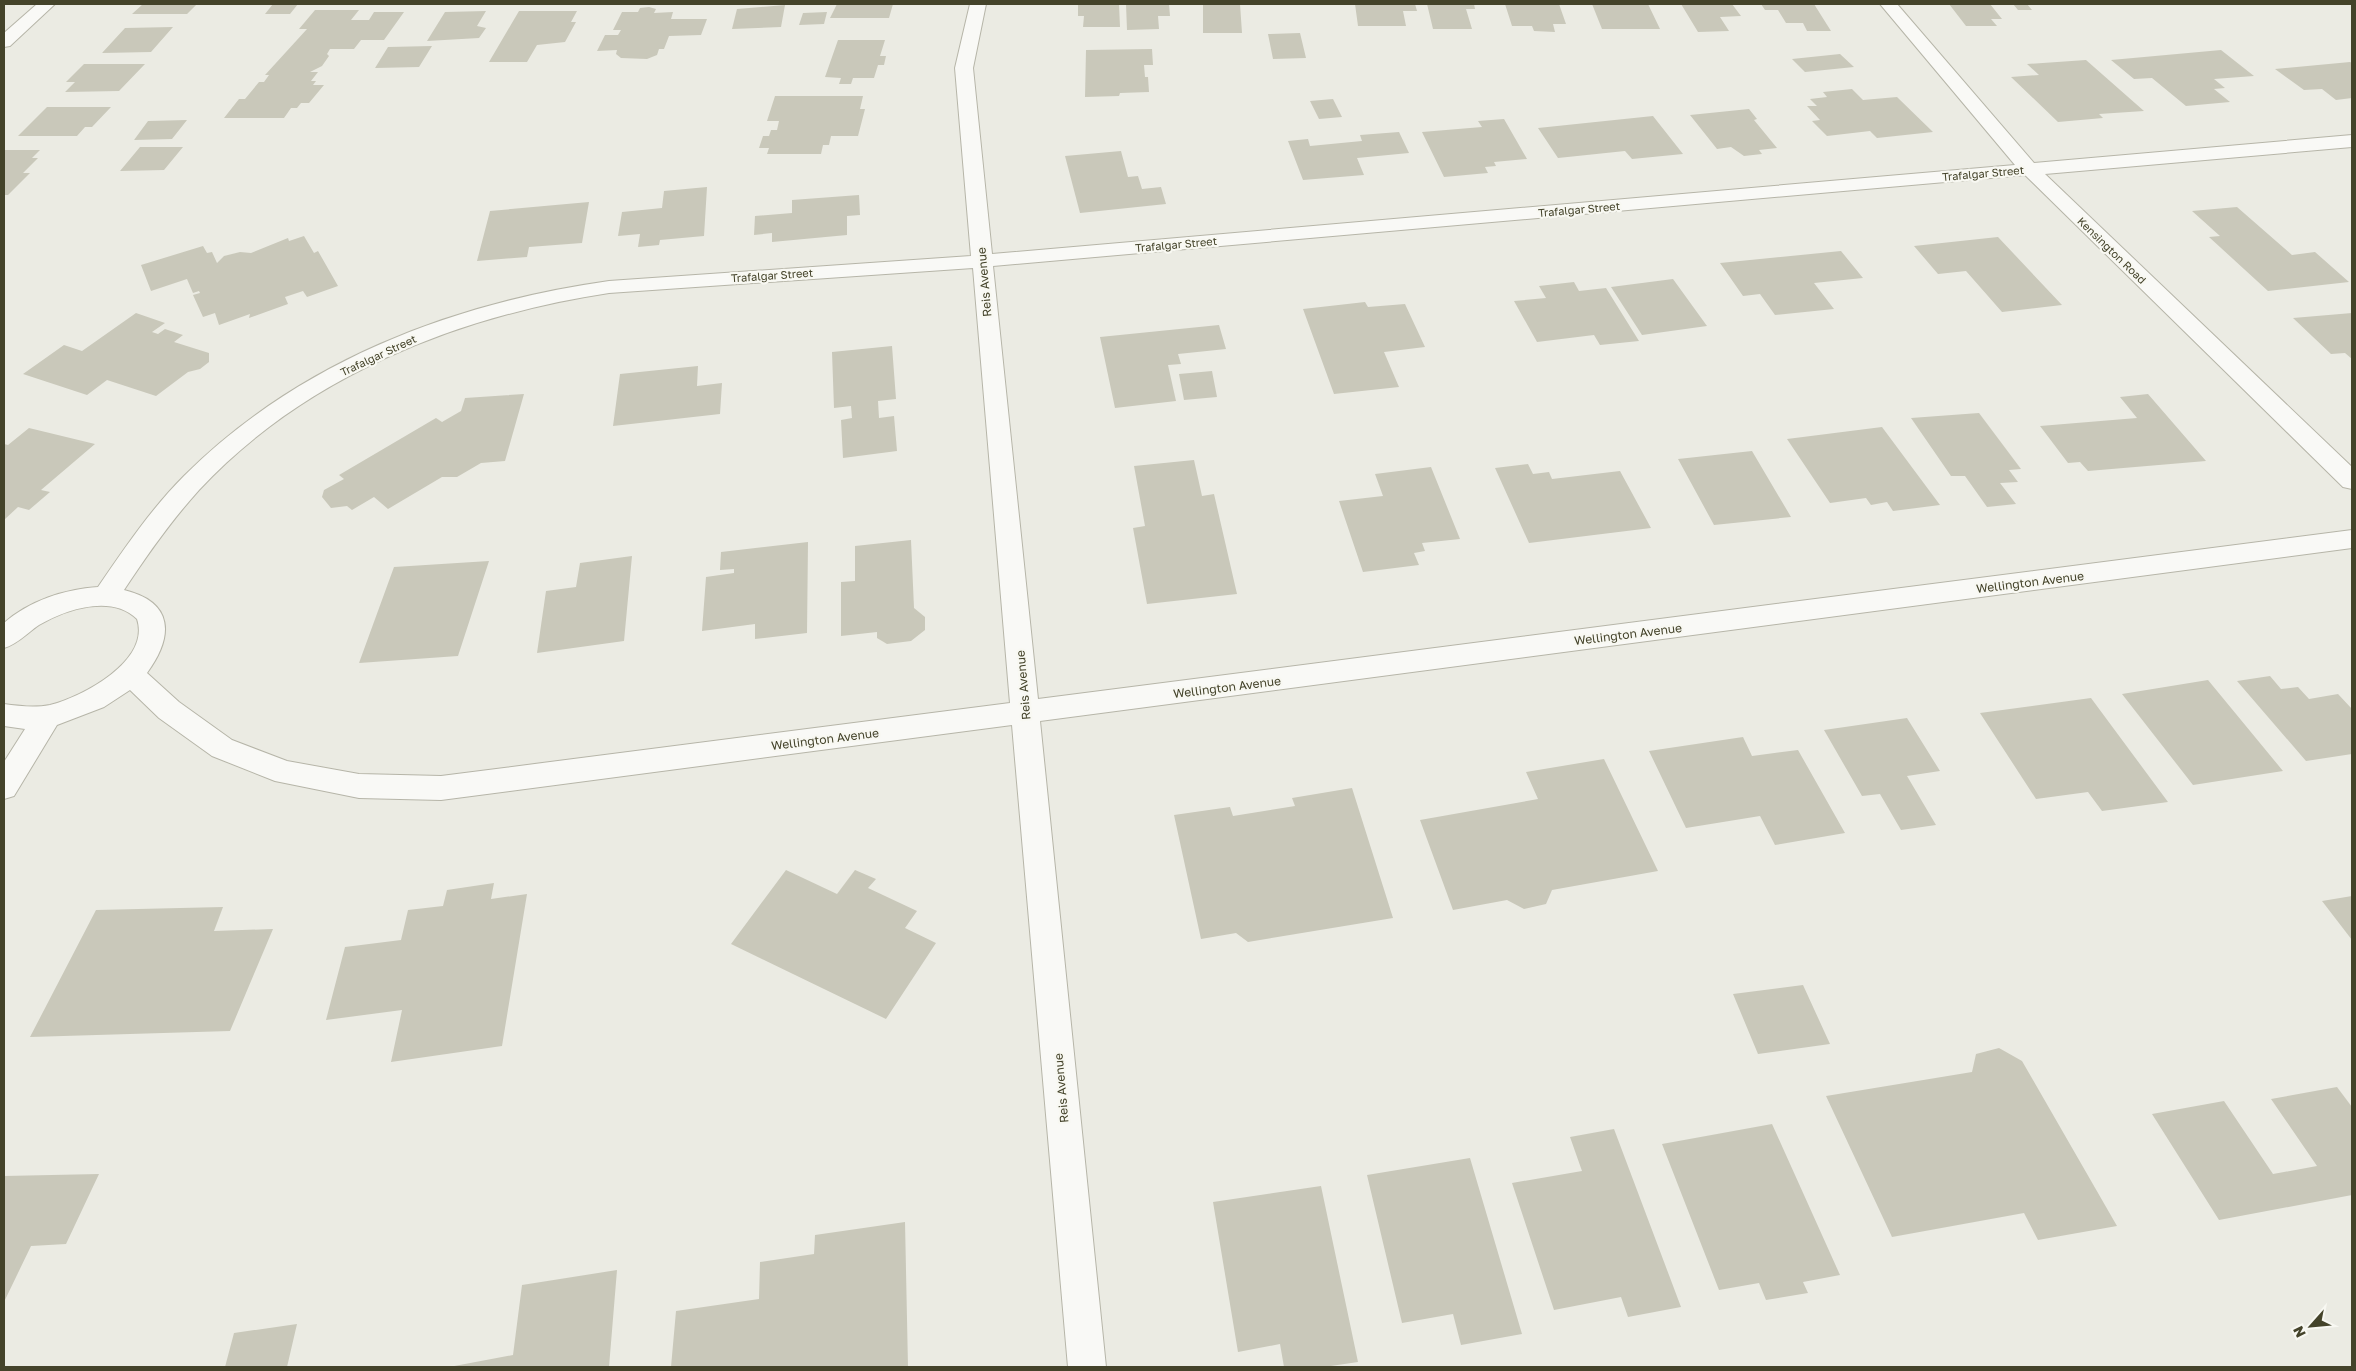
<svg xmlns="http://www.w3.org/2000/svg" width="2356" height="1371" font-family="'Golos Text',sans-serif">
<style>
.building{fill:#c9c8ba}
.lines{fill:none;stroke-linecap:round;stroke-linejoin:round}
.minor-casing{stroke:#b6b5a8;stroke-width:2}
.minor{fill:#f9f9f6;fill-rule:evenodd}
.labels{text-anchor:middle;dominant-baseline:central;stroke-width:4.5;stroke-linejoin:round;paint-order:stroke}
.far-street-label{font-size:11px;fill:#44432a;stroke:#f8f8f2}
.street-label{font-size:12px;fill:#44432a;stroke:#f8f8f2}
</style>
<rect width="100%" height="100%" fill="#ebebe3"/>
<!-- building -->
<path class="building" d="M143 4H197L187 14H132Z
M273 4H298L290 14H265Z
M837 4H893L889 18H830Z
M1078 4H1119L1120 27H1083L1084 16H1078Z
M1126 4H1169L1170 16H1158L1159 29 1127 30Z
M1203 4H1240L1242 33H1203Z
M1355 4H1415L1417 11H1403L1406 26H1358Z
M1427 4H1474L1475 9H1466L1472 29H1433Z
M1505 4H1559L1566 24H1553L1555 32 1534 31 1532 26H1512Z
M1592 4H1648L1660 29H1602Z
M1681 4H1732L1741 16 1720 17 1729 31 1698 32Z
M1761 4H1814L1831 31H1807L1803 23H1786L1778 10H1765Z
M1949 4H1990L2002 19H1991L1997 26H1966Z
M2013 4H2027L2032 10H2018Z
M785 5 781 27 732 29 737 9Z
M649 7 656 9 654 13 673 12 671 19H707L701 35 669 36 664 49H659L657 55 647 59 621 58 616 54 617 50 597 51 605 35H618L621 30H613L622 12H638L640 8Z
M315 10H359L351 20H369L374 12H404L384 40H361L354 49H330L327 54 329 56 322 66 310 72H318L311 81H316L313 85H324L309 103H301L297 108H291L284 118H224L239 99H245L259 82H264L269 75H265L307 29H299Z
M486 11 477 26 486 28 479 38 427 41 445 12Z
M519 11H577L571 22H576L565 42 537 45 527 62H489Z
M827 12 824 24 799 25 803 13Z
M173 27 151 52 102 53 125 28Z
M1300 33 1306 58 1273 59 1268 34Z
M838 40H885L880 56H886L884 65H878L874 78H853L851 84H839L841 78 825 77Z
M432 46 419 67 375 68 388 47Z
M1152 49 1153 65H1144L1145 77H1148L1149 92 1120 93 1119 96 1085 97 1086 50Z
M2221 50 2254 76 2214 79 2225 88 2214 89 2230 102 2186 106 2152 78 2134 79 2111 60Z
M1840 54 1854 67 1805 72 1792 59Z
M2086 60 2144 111 2099 114 2103 118 2058 122 2011 77 2039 75 2027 64Z
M2350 62 2352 63V98L2336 100 2322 89 2304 90 2275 69Z
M84 64H145L119 91 65 92 75 82H66Z
M1852 89 1863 100 1897 97 1933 132 1877 138 1870 131 1827 136 1812 121 1820 120 1807 106H1817L1810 99 1827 97 1823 92Z
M775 96H863L860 109H865L858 136H831L829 145H823L821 154H767L769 148H759L763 136H769L771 130H777L779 121H767Z
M1333 99 1342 117 1319 119 1310 101Z
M47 107H111L92 127H85L77 136H18Z
M1749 109 1757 119 1754 120 1777 148 1759 150 1762 154 1744 156 1731 147 1717 149 1690 115Z
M1653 116 1683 154 1632 159 1625 151 1558 158 1538 128Z
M1504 119 1527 159 1494 162 1496 166 1485 167 1488 173 1444 177 1422 132 1482 127 1478 121Z
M187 120 172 139 134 140 148 121Z
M1399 132 1409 153 1357 158 1364 175 1303 180 1288 141 1308 139 1310 146 1362 141 1360 135Z
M140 147H183L164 170 120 171Z
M4 150H40L32 158H38L23 173H30L8 195H4Z
M1121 151 1128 177 1138 176 1142 189 1161 187 1166 204 1080 213 1065 156Z
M707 187 704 236 660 240 659 245 638 247 640 234 618 236 622 212 662 208 664 191Z
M859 195 860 215 847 216V235L772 242V233L754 235 755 216 792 213V200Z
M589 202 582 243 529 247 527 257 477 261 490 211Z
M2237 207 2292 255 2315 252 2349 282 2268 291 2209 237 2220 236 2192 211Z
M304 236 314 253 318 251 338 286 307 297 303 291 285 297 288 304 249 318 250 314 219 325 215 313 203 317 193 295 200 293 199 291 193 293 187 279 151 291 141 265 203 246 207 253 212 252 217 263 224 256 240 252 251 253 288 238 289 241Z
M1998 237 2062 305 2002 312 1966 271 1938 274 1914 246Z
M1841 251 1863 278 1814 283 1834 309 1775 315 1760 294 1743 296 1720 263Z
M1673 279 1707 326 1642 335 1611 287Z
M1574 282 1579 291 1606 288 1639 341 1600 345 1594 335 1537 342 1514 301 1546 298 1539 286Z
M1365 302 1368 307 1405 304 1425 347 1384 352 1399 387 1334 394 1303 309Z
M136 313 165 323 152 332 158 334 165 329 183 335 174 342 209 353V362L200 369 188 372 156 396 107 380 87 395 23 374 64 345 82 351Z
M2352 313V359L2345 353 2331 354 2293 318Z
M1219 325 1226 349 1178 354 1181 364 1168 365 1176 401 1115 408 1100 337Z
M892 346 896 399 878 401 879 418 894 416 897 451 843 458 841 420 852 418 851 406 834 408 832 352Z
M698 366 697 386 722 383 720 414 613 426 620 374Z
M1212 371 1217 397 1184 400 1179 374Z
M524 394 505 461 481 463 457 477H442L388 509 374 497 352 510 347 506 331 508 322 497 324 490 344 479 339 475 436 418 442 422 461 411 465 398Z
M2148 394 2206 461 2088 471 2080 462 2068 463 2040 426 2137 418 2120 397Z
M1979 413 2021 469 2009 470 2018 482 2000 483 2016 504 1987 507 1965 476H1951L1911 418Z
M1882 427 1940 505 1893 511 1887 502 1871 505 1866 498 1830 503 1787 439Z
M29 428 95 444 41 490 50 492 29 510 18 507 4 520V444L8 445Z
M1752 451 1791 517 1714 525 1678 459Z
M1194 460 1202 496 1214 494 1237 594 1147 604 1133 528 1145 526 1134 466Z
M1528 464 1533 474 1549 472 1552 479 1620 471 1651 528 1529 543 1495 468Z
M1431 467 1460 539 1422 543 1425 551 1414 553 1419 565 1363 572 1339 501 1383 496 1375 474Z
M911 540 914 608 925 617V630L911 641 887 644 877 638V632L841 636V582L855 581V546Z
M808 542 807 633 755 639V624L702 631 706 577 734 573V569L720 570 721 552Z
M632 556 624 641 537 653 546 591 576 587 580 563Z
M489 561 458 656 359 663 394 567Z
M2270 676 2281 689 2298 687 2309 699 2338 694 2352 709V754L2306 761 2237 681Z
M2208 680 2283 771 2193 785 2122 694Z
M2091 698 2168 802 2102 811 2088 792 2036 799 1980 713Z
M1907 718 1940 771 1907 776 1936 825 1901 830 1880 794 1862 796 1824 730Z
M1743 737 1752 756 1798 750 1845 833 1775 845 1760 816 1686 828 1649 751Z
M1604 759 1658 871 1552 890 1546 904 1524 909 1507 900 1453 910 1420 820 1538 799 1526 772Z
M1352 788 1393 918 1248 942 1236 933 1201 939 1174 815 1230 807 1233 816 1295 806 1292 798Z
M786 870 837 894 855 870 876 879 868 888 917 911 905 928 936 943 886 1019 731 944Z
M494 883 491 899 527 894 502 1046 391 1062 402 1010 326 1020 345 947 401 940 408 910 443 906 447 890Z
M2352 896V940L2322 901Z
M223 907 214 931 273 929 230 1031 30 1037 96 910Z
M1803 985 1830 1044 1758 1054 1733 994Z
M1999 1048 2022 1061 2117 1226 2038 1240 2024 1213 1892 1237 1826 1096 1972 1072 1976 1054Z
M2337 1087 2352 1107V1195L2219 1220 2152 1114 2224 1101 2273 1174 2317 1166 2271 1099Z
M1772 1124 1840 1275 1803 1282 1808 1293 1766 1300 1759 1283 1719 1290 1662 1144Z
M1614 1129 1681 1307 1628 1317 1621 1297 1554 1310 1512 1183 1582 1171 1570 1137Z
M1470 1158 1522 1334 1461 1345 1453 1314 1402 1323 1367 1175Z
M99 1174 66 1244 31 1246 4 1302V1176Z
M1321 1186 1358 1362 1324 1367H1284L1280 1344 1238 1352 1213 1202Z
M905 1222 908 1367H671L676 1311 759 1299 760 1262 814 1254 815 1235Z
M617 1270 609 1367H449L513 1355 522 1285Z
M297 1324 287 1367H225L234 1333Z"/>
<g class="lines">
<!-- minor casing -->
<g class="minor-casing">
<path id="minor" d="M37 4H55L10 46 4 47V33Z
M970 4H986L973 68 992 254 2015 165 1880 4H1897L2034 163 2352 135V147L2045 174 2352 467V489L2343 487 2025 175 993 266 1038 699 2352 530V548L1040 721 1106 1367H1068L1012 725 441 800 359 798 275 781 212 756 159 718 130 690 104 707 57 725 14 796 4 799V762L25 729 4 726V704C19 706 34 708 50 705 82 697 151 661 137 619 112 594 66 609 39 625 27 633 18 644 4 648V623C29 601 65 589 98 587 124 549 151 509 184 476 298 362 452 303 609 281L971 256 955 68ZM973 268 1010 703 441 776 359 774 287 761 232 740 179 702 147 673C174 636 174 602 124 590 147 555 171 521 199 490 305 376 458 316 609 293Z"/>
</g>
<!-- minor -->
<use href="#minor" class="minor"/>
</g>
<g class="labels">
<!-- far-street labels -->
<g class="far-street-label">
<text transform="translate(1983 173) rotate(-5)">Trafalgar Street</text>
<text transform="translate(1579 209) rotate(-5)">Trafalgar Street</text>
<text transform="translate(1176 244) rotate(-5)">Trafalgar Street</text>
<text transform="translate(2112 250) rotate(44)">Kensington Road</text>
<text transform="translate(772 275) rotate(-4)">Trafalgar Street</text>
<text transform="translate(378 355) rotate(-25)">Trafalgar Street</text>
</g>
<!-- street labels -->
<g class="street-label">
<text transform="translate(984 282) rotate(-95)">Reis Avenue</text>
<text transform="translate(2030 582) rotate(-7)">Wellington Avenue</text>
<text transform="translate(1628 634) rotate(-7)">Wellington Avenue</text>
<text transform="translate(1023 685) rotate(-95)">Reis Avenue</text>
<text transform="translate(1227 687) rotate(-7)">Wellington Avenue</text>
<text transform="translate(825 739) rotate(-7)">Wellington Avenue</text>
<text transform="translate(1061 1088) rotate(-95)">Reis Avenue</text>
</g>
</g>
<!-- border -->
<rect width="2356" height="1371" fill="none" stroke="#44432a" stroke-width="10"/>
<!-- north arrow -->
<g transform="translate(2311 1326) rotate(243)" stroke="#f8f8f2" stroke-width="4" paint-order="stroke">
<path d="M0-4L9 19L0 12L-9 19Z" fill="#44432a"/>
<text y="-8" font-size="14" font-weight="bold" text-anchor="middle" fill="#44432a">N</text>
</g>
</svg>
